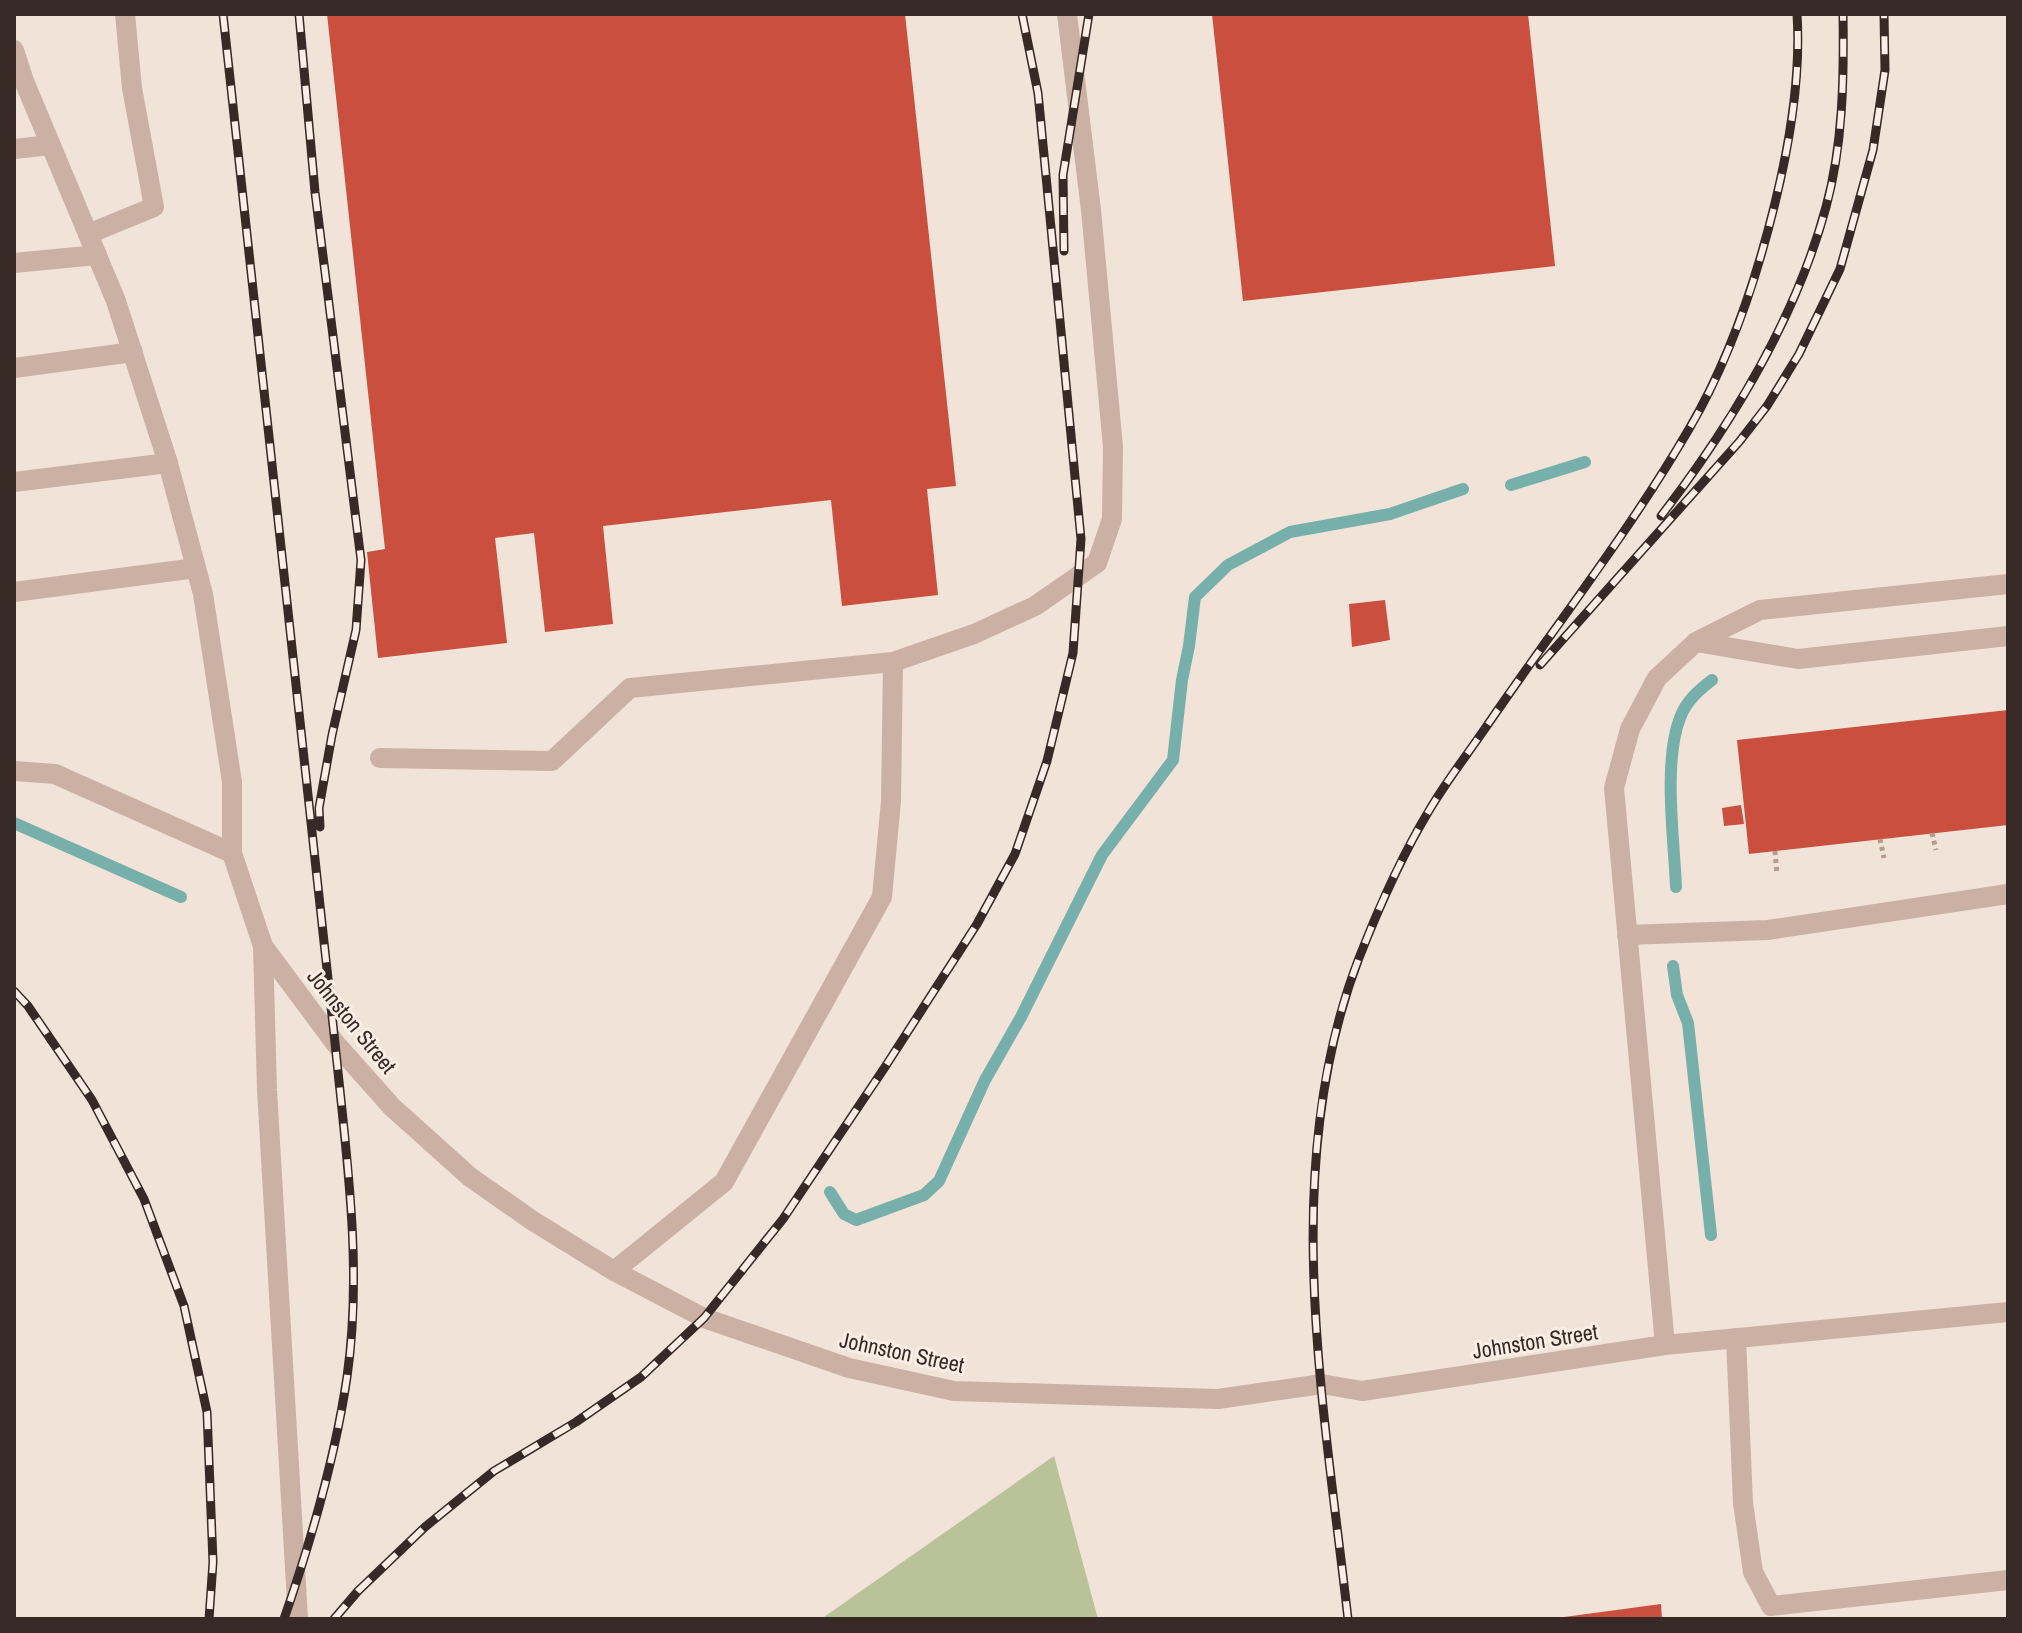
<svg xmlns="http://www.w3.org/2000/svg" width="2022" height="1633" font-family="'Archivo Narrow',sans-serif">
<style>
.green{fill:#b9c298}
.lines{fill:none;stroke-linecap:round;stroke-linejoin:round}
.stream{stroke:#77b0ab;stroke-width:12}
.building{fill:#ca4f3f}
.path{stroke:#b69b8f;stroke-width:5;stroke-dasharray:4 4;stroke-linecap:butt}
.service{stroke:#cbb1a4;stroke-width:20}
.minor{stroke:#cbb1a4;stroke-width:20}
.rail-casing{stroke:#362926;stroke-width:9}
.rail{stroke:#faeee5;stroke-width:6;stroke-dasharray:18;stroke-linecap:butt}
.labels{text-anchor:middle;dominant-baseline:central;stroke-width:6;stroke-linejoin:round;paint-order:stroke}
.street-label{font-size:22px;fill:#362926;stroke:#faeee5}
</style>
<rect width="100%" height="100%" fill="#f2e3d9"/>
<!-- green -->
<path class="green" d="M1054 1456 1098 1619H821Z"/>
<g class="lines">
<!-- stream -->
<path class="stream" d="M1511 485 1585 462
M14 823 181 897
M1676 887C1674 839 1663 761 1680 718 1686 701 1699 690 1712 680
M1673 966 1677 995 1688 1023 1711 1235
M830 1192 844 1214 856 1220 924 1195 939 1181 985 1080 1021 1017 1102 855 1173 760 1182 680 1189 646 1195 597 1228 565 1290 532 1390 514 1463 489"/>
</g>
<!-- building -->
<path class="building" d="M327 14H905L956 486 927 489 938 595 842 606 831 500 603 526 613 624 545 632 534 533 495 538 507 643 378 658 367 552 385 549Z
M1212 14H1528L1555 266 1243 301Z
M1385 600 1390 640 1352 647 1349 604Z
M2008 710V825L1749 854 1737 740Z
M1741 805 1744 824 1724 826 1722 808Z
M1661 1604 1662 1619H1564V1617Z"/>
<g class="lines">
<!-- path -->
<path class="path" d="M1932 833 1936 850
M1880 839 1884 858
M1775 851 1777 875"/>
<!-- service -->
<path class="service" d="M14 149 51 145
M88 234 154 207 132 88 125 14
M14 263 97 255
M14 368 133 352
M14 482 168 463
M14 592 196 568
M1696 642 1798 659 2008 636
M893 662 974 634 1035 606 1097 563 1112 519 1113 447 1091 210 1067 14
M380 758 552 761 630 688 893 662 891 801 882 897 724 1182 614 1271
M1627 935 1768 930 2008 894
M263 946 267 1090 298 1619
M1736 1338 1743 1503 1753 1572 1771 1606 2008 1580"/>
<!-- minor -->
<path class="minor" d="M14 50 24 81 116 301 168 463 203 594 232 782V853
M14 771 55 774 232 853 263 946 335 1043 392 1107 470 1177 533 1221 614 1271 704 1318 849 1368 954 1391 1218 1399 1322 1384 1362 1391 1665 1345 2008 1312
M1665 1345 1614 788 1630 729 1657 678 1696 642 1760 610 2008 584"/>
<!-- rail casing -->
<g class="rail-casing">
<path id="rail" d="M223 14 335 1043C346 1153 363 1267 347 1377 335 1459 311 1541 284 1619
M299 14 315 192 361 560 356 630 332 735 319 808 320 827
M1064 251 1063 175 1089 14
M1661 516C1731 425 1796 318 1826 207 1843 145 1844 78 1843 14
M1540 665 1739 442 1767 406 1799 354 1840 269 1873 150 1885 70 1884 14
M14 991 28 1006 92 1100 144 1199 184 1306 207 1412 213 1562 209 1619
M334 1619 358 1591 425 1527 494 1471 576 1422 641 1377 704 1318 783 1219 885 1067 977 924 1015 854 1047 761 1073 653 1081 539 1038 93 1022 14
M1348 1619C1324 1403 1278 1168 1359 958 1379 907 1402 855 1430 809 1446 782 1466 756 1484 730 1552 630 1628 534 1689 429 1730 359 1756 281 1775 203 1790 142 1801 76 1797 14"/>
</g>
<!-- rail -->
<use href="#rail" class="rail"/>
</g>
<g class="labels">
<!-- street labels -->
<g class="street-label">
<text transform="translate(352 1021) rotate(51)">Johnston Street</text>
<text transform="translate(1535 1341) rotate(-9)">Johnston Street</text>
<text transform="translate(902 1352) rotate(12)">Johnston Street</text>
</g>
</g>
<!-- border -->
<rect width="2022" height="1633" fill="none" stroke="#362926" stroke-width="32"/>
</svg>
